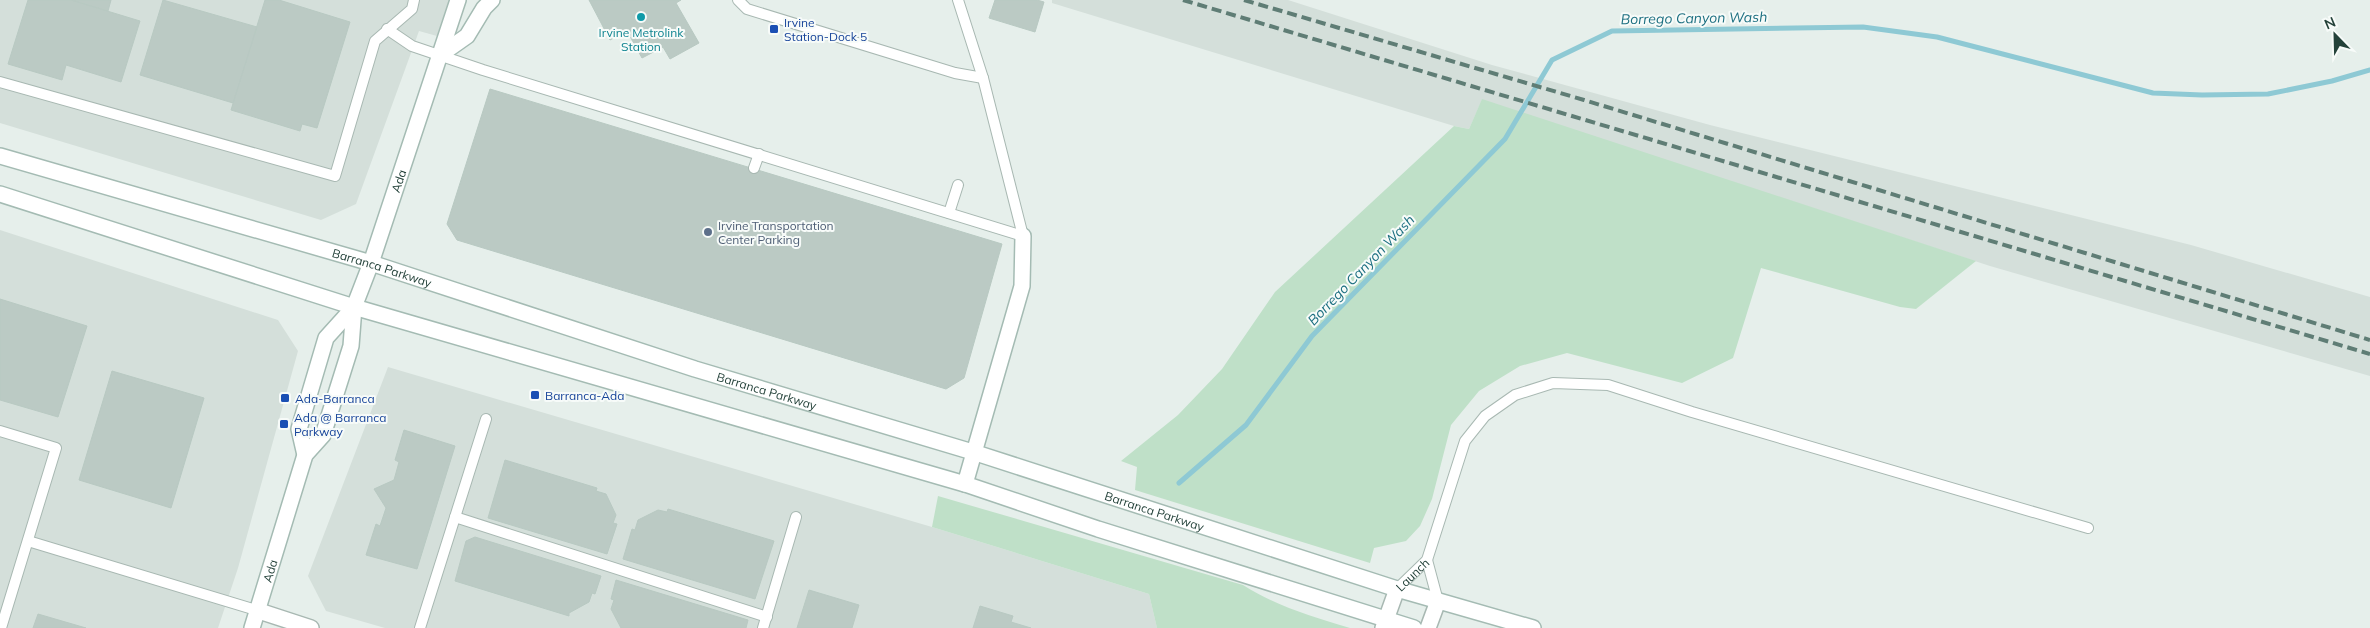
<svg xmlns="http://www.w3.org/2000/svg" width="2370" height="628" font-family="Mulish,sans-serif">
<style>
.built{fill:#d4dfda}
.green{fill:#bfe0c8}
.lines{fill:none;stroke-linecap:round;stroke-linejoin:round}
.stream{stroke:#8ec9d4;stroke-width:5}
.building{fill:#bbcac4;stroke:#b8c9c2}
.lane-casing{stroke:#a8b8b2;stroke-width:12}
.street-casing{stroke:#a8b8b2;stroke-width:18}
.secondary-casing{stroke:#a4bbb3;stroke-width:18}
.lane{stroke:#fff;stroke-width:10}
.street{stroke:#fff;stroke-width:15}
.secondary{stroke:#fff;stroke-width:15}
.rail{stroke:#5f7d75;stroke-width:4;stroke-dasharray:10 5;stroke-linecap:butt}
.culture-dot{fill:#0f9aa8;stroke:#f7fbf9;stroke-width:2}
.transit-dot{fill:#1a4fb4;stroke:#f7fbf9;stroke-width:2}
.service-dot{fill:#5c6f8a;stroke:#f7fbf9;stroke-width:2}
.labels{text-anchor:middle;dominant-baseline:central;stroke-width:4;stroke-linejoin:round;paint-order:stroke}
.transit-label{font-size:12px;fill:#164399;stroke:#f7fbf9;text-anchor:start}
.culture-label{font-size:12px;fill:#0d838f;stroke:#f7fbf9}
.street-label{font-size:12px;fill:#24423a;stroke:#f7fbf9}
.service-label{font-size:12px;fill:#4e5e75;stroke:#f7fbf9;text-anchor:start}
.water-label{font-size:14px;font-style:italic;fill:#1c6f80;stroke:#f7fbf9}
</style>
<rect width="100%" height="100%" fill="#e6efeb"/>
<!-- built -->
<path class="built" d="M0 0H449L437 36 419 31 356 204 321 220 0 123Z
M1052 0H1288L1492 65 1710 125 2191 245 2370 297V376L1990 266 1482 100 1469 129 1454 126 1052 3Z
M0 230 278 320 298 351 238 568 218 628H0Z
M388 367 932 527 1149 594 1157 628H385L326 611 308 576Z"/>
<!-- green -->
<path class="green" d="M1482 99 1976 261 1916 309 1900 307 1761 268 1733 358 1682 383 1567 353 1520 366 1479 391 1451 425 1432 499 1420 526 1406 541 1374 548 1370 563 1135 490 1137 467 1121 461 1178 415 1222 369 1275 292 1454 126 1469 129Z
M938 496 1243 585C1278 607 1310 616 1350 628H1157L1149 594 932 527Z"/>
<g class="lines">
<!-- stream -->
<path class="stream" d="M1179 483 1246 425 1312 336 1505 139 1552 60 1612 31 1863 27 1937 37 2153 93 2202 95 2268 94 2332 81 2370 70"/>
</g>
<!-- building -->
<path class="building" d="M28 0H71L140 21 121 82 66 65 62 80 8 64Z
M71 0H111L108 11Z
M163 0 257 27 233 103 140 75Z
M265 0H279L350 22 317 128 302 124 300 131 231 110Z
M589 0H681L676 3 699 43 670 59 663 47 642 58 627 31 610 40Z
M995 0H1037L1044 2 1035 32 989 18Z
M490 89 1002 244 964 378 946 389 457 240 447 224Z
M0 299 87 326 58 417 0 400Z
M112 371 204 398 171 508 79 480Z
M404 430 455 446 417 569 366 555 376 524 380 526 386 508 374 489 394 480 399 462 395 460Z
M505 460 597 488 596 491 606 494 616 515 613 523 617 524 607 554 488 518Z
M668 509 774 541 755 599 623 559 632 529 635 530 638 520 658 510 667 512Z
M475 537 601 576 595 594 592 593 589 602 569 613V616L455 581 466 541Z
M616 580 748 620 746 628H621L611 609 614 600 611 599Z
M809 590 859 605 852 628H797Z
M980 606 1013 616 1011 622 1031 628H973Z
M38 614 86 628H33Z"/>
<g class="lines">
<!-- lane casing -->
<g class="lane-casing">
<g id="lane">
<path d="M738 0 747 9 955 73 983 78"/>
<path d="M958 0 983 78 1023 236"/>
<path d="M387 29 412 46 483 70 1023 236"/>
<path d="M0 82 335 176 375 41 412 9 414 0"/>
<path d="M754 168 759 154"/>
<path d="M949 213 958 185"/>
<path d="M0 431 56 448 1 628"/>
<path d="M455 517 767 617"/>
<path d="M28 541 259 611"/>
<path d="M1427 560 1438 601"/>
<path id="s1" d="M1397 589 1427 560 1465 441 1485 416 1515 395 1553 383 1608 385 1692 412 2088 528"/>
<path d="M420 628 486 419"/>
<path d="M763 628 796 517"/>
</g>
</g>
<!-- street casing -->
<g class="street-casing">
<path id="street" d="M259 611 311 628
M1383 628 1397 589
M1428 628 1438 601"/>
</g>
<!-- secondary casing -->
<g class="secondary-casing">
<g id="secondary">
<path d="M440 55 467 36 484 8 492 0"/>
<path id="s2" d="M0 156 371 263 695 369 976 453 1397 589 1533 628"/>
<path d="M0 194 354 307 965 484 1098 529 1414 628"/>
<path d="M305 455 299 429 326 338 354 307"/>
<path d="M965 484 1022 286 1023 236"/>
<path id="s3" d="M252 628 305 455 323 435 351 346 354 307 371 263 458 0"/>
</g>
</g>
<!-- lane -->
<use href="#lane" class="lane"/>
<!-- street -->
<use href="#street" class="street"/>
<!-- secondary -->
<use href="#secondary" class="secondary"/>
<!-- rail -->
<path class="rail" d="M1183 0 2370 354
M1244 0 1584 100 2370 340"/>
</g>
<!-- markers -->
<circle class="culture-dot" cx="641" cy="17" r="5"/>
<g class="transit-dot">
<rect x="769" y="24" width="10" height="10" rx="2.5"/>
<rect x="530" y="390" width="10" height="10" rx="2.5"/>
<rect x="280" y="393" width="10" height="10" rx="2.5"/>
<rect x="279" y="419" width="10" height="10" rx="2.5"/>
</g>
<circle class="service-dot" cx="708" cy="232" r="5"/>
<g class="labels">
<!-- transit labels -->
<g class="transit-label">
<text x="784" y="22">Irvine<tspan x="784" dy="14">Station-Dock 5</tspan></text>
<text x="545" y="395">Barranca-Ada</text>
<text x="295" y="398">Ada-Barranca</text>
<text x="294" y="417">Ada @ Barranca<tspan x="294" dy="14">Parkway</tspan></text>
</g>
<!-- culture labels -->
<g class="culture-label">
<text x="641" y="32">Irvine Metrolink<tspan x="641" dy="14">Station</tspan></text>
</g>
<!-- street labels -->
<g class="street-label">
<text stroke="none"><textPath href="#s3" startOffset="474">Ada</textPath></text>
<text stroke="none"><textPath href="#s2" startOffset="398">Barranca Parkway</textPath></text>
<text stroke="none"><textPath href="#s2" startOffset="802">Barranca Parkway</textPath></text>
<text stroke="none"><textPath href="#s2" startOffset="1208">Barranca Parkway</textPath></text>
<text stroke="none"><textPath href="#s3" startOffset="60">Ada</textPath></text>
<text stroke="none"><textPath href="#s1" startOffset="21">Launch</textPath></text>
</g>
<!-- service labels -->
<g class="service-label">
<text x="718" y="225">Irvine Transportation<tspan x="718" dy="14">Center Parking</tspan></text>
</g>
<!-- water labels -->
<g class="water-label">
<text transform="translate(1694 18) rotate(-1)">Borrego Canyon Wash</text>
<text transform="translate(1361 270) rotate(-46)">Borrego Canyon Wash</text>
</g>
</g>
<!-- north arrow -->
<g transform="translate(2335 35) rotate(337)" stroke="#f7fbf9" stroke-width="4" paint-order="stroke">
<path d="M0-4L9 19L0 12L-9 19Z" fill="#24423a"/>
<text y="-8" font-size="14" font-weight="bold" text-anchor="middle" fill="#24423a">N</text>
</g>
</svg>
